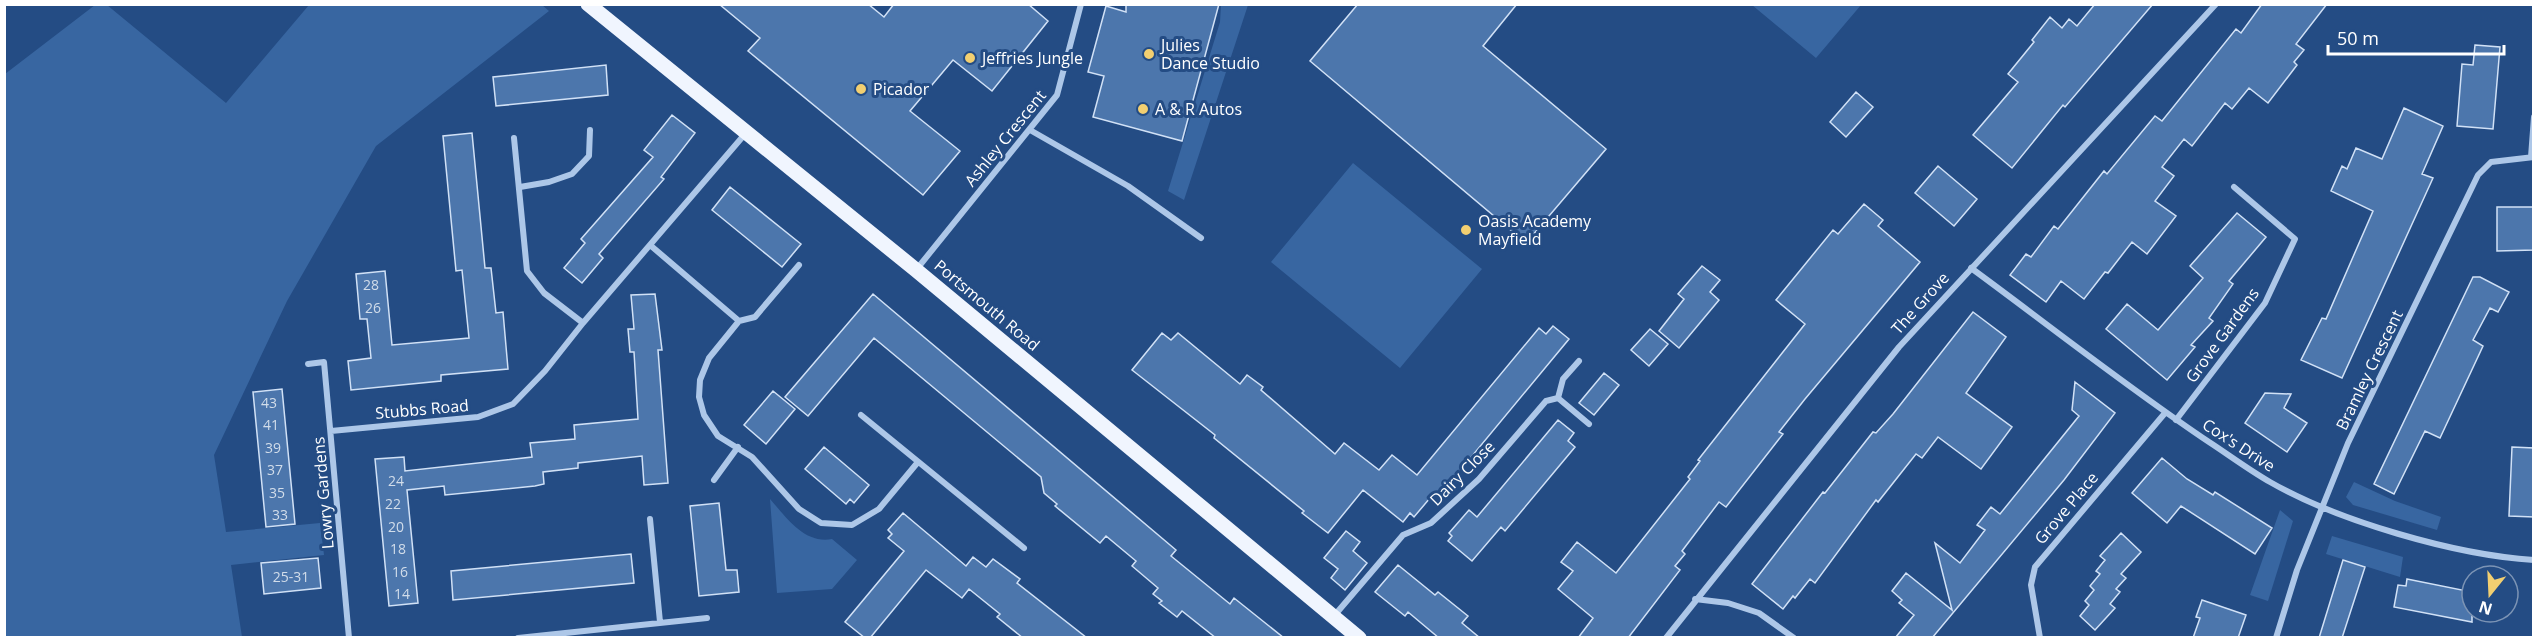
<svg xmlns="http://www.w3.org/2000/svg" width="2538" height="642" font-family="'Open Sans',sans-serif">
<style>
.green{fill:#3866a1}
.building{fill:#4c76ac;stroke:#d1e1f6;stroke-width:1.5}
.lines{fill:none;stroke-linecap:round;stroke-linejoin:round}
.street{stroke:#adc7e8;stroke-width:6}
.primary{stroke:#f0f5fe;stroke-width:15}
.poi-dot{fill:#f2cf71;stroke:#244c84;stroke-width:2}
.labels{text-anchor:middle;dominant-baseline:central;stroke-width:6;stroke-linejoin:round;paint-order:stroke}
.number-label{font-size:14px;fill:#d2ddea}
.poi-label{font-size:16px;fill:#fff;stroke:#244c84;text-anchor:start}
.street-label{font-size:16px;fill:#fff;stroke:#244c84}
</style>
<rect width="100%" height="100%" fill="#244c84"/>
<!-- green -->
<path class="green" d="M542 5 549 11 376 146 287 301 214 455 226 532 320 523 324 555 231 565 242 637H5V74L95 5H107L226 103 309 5Z
M1221 5H1248L1184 200 1168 191 1220 22Z
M1752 5H1861L1816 58Z
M1353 163 1482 269 1400 368 1271 262Z
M2354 482 2395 501 2441 517 2437 530 2353 505 2346 497Z
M770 499C787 518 804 544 832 539L857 560 832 589 777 593Z
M2280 510 2293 521 2268 601 2250 595Z
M2332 536 2403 557 2400 577 2326 554Z"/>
<!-- building -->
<path class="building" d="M719 4H868L884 17 894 4H1028L1048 21 992 91 953 60 910 111 960 151 923 195 748 51 760 38Z
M1126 4H1219L1182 141 1093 117 1104 76 1088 72 1106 6 1126 12Z
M1358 4H1517L1483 46 1606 149 1526 243 1310 61Z
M2095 4H2153L2065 107 2063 105 2012 168 1973 135 2018 82 2008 74 2034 42 2032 40 2050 17 2062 28 2069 19 2077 26Z
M2262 4H2327L2296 44 2304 50 2294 62 2297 65 2268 103 2249 88 2232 109 2225 103 2192 146 2184 139 2162 167 2174 176 2155 201 2176 216 2147 254 2132 242 2108 273 2105 272 2084 299 2061 281 2046 302 2010 275 2026 254 2031 257 2054 226 2058 229 2104 171 2107 174 2155 116 2162 121 2236 29 2241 33Z
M2475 45 2500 47 2493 129 2457 126 2462 64 2473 65Z
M606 65 608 95 496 106 493 77Z
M1856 92 1873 107 1846 137 1830 122Z
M2404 108 2443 126 2422 174 2433 178 2342 378 2301 360 2322 318 2326 319 2373 211 2331 191 2342 166 2347 169 2356 148 2382 159Z
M672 115 695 133 661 177 664 179 599 254 603 258 582 283 564 268 585 243 581 239 653 157 644 150Z
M472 133 485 268H491L496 313 503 312 508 369 441 375V381L351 390 348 361 371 358 367 319H360L356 274 385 271 392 345 469 338 462 270 456 271 443 136Z
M1938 166 1977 199 1954 226 1915 193Z
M730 187 801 244 782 267 712 210Z
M1864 204 1883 220 1878 226 1920 262 1805 399 1779 432 1783 434 1726 507 1719 502 1682 551 1685 554 1675 566 1680 570 1628 638H1578L1593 618 1558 589 1573 571 1561 562 1577 542 1616 573 1690 479 1688 477 1700 461 1698 460 1805 324 1776 300 1833 230 1838 234Z
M2497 207H2534V250L2497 251Z
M2237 213 2266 237 2229 281 2233 284 2209 318 2213 321 2191 345 2195 347 2167 380 2106 329 2127 304 2158 330 2203 278 2190 266Z
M1702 266 1720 280 1710 292 1719 300 1679 348 1659 331 1684 299 1678 294Z
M2473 277H2480L2509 292 2498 312 2490 308 2473 340 2483 346 2440 438 2425 431 2394 494 2374 484Z
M655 294 662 350H658L668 483 644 485 642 456 578 463V468L543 472 544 484 535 486 445 495 444 486 407 490 418 603 389 606 375 459 404 457 405 471 532 457 530 443 575 439 574 425 638 419 634 352H630L628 329H634L631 295Z
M873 294 1176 550 1171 556 1230 604 1234 598 1284 638H1216L1182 611 1177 617 1159 603 1162 601 1153 594 1158 588 1132 566 1136 561 1106 536 1100 543 1055 506 1057 504 1044 493 1041 477 874 338 808 416 785 397Z
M1973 312 2006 337 1966 393 2012 427 1981 469 1938 437 1922 458 1916 454 1878 502 1876 500 1815 583 1810 579 1795 598 1793 596 1783 609 1752 584 1823 492 1825 493 1873 432 1876 433 1893 414Z
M1553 326 1569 339 1439 496 1435 492 1414 517 1410 513 1403 522 1363 490 1328 533 1302 513 1304 511 1214 438 1215 435 1132 370 1162 333 1171 340 1178 333 1240 384 1247 375 1263 387 1261 390 1335 454 1344 443 1379 470 1392 455 1417 475 1539 328 1546 334Z
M1650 329 1668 344 1649 366 1631 350Z
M1604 373 1619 385 1594 415 1579 403Z
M2075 382 2115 413 2064 480 1932 638H1895L1914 615 1899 603 1902 600 1892 591 1906 573 1952 610 1935 543 1960 563 1985 530 1977 525 1991 507 2000 514 2079 416 2072 410Z
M282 389 295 524 266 527 253 392Z
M773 391 795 409 766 444 744 425Z
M2265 393 2291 394 2284 408 2307 423 2287 452 2245 423Z
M1558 420 1574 433 1568 441 1575 447 1505 531 1501 527 1472 561 1448 541 1452 536 1449 533 1469 510 1477 517Z
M824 447 869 485 854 503 850 499 846 504 805 469Z
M2512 447 2534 448V517L2509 516Z
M2162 458 2187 479 2213 495 2215 492 2272 528 2255 554 2181 506 2167 523 2132 493Z
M719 503 726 570H737L739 592 699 596 690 506Z
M903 513 966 566 973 557 986 567 993 559 1020 579 1017 583 1087 638H1023L997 617 1000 614 969 589 962 598 926 570 870 638H865L845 622 904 551 888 538 892 534 888 530Z
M1346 531 1360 542 1353 551 1367 563 1345 590 1331 578 1338 569 1324 558Z
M2121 533 2141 552 2121 574 2126 578 2116 589 2120 592 2110 604 2115 608 2095 630 2080 616 2089 605 2085 601 2094 590 2090 586 2100 574 2096 571 2105 560 2100 556Z
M631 554 634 583 453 600 451 571Z
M318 558 321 588 264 594 261 563Z
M2343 560 2365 567 2342 638H2319Z
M1398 565 1435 595 1438 592 1468 616 1462 623 1480 638H1439L1408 612 1405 616 1375 592Z
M2407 579 2472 592V622L2394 607 2398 585 2406 586Z
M2202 600 2246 615 2238 638H2193L2200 618 2196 617Z"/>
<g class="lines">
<!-- street -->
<path class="street" d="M1030 130 1128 186 1201 238
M514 138 527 271 544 293 583 323
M2531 157 2534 117
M520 187 549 182 572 174 589 156 590 130
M650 245 739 321
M799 265 755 317 739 321 709 358 700 380 699 397 704 415 718 436 752 457 799 509 821 523 852 525 879 509 918 462
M1971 268C2050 326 2127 387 2209 442 2229 455 2249 470 2270 482 2338 521 2455 555 2534 560
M916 270 1057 95 1081 4
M308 364 324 362 349 638
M1558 398 1589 424
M861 415 1024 548
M2176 420 2265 303 2295 239 2234 187
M331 431 478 417 513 404 545 371 583 323 745 134
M714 480 738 447
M650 519 660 622
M1695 599 1728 603 1759 613 1794 638
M1334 616 1403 535 1431 523 1479 479 1546 401 1558 398 1563 379 1579 361
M518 638 707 618
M1666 638 1899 347 2216 4
M2040 638 2031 585 2035 567 2165 413
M2276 638 2297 570 2348 443 2478 175 2491 162 2534 157"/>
<!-- primary -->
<path class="primary" d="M588 4 916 270 1359 638"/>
</g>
<!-- markers -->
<g class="poi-dot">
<circle cx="1149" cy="54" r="6"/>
<circle cx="970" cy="58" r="6"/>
<circle cx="861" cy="89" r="6"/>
<circle cx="1143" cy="109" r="6"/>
<circle cx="1466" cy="230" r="6"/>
</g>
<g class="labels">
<!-- number labels -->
<g class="number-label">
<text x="371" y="284">28</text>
<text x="373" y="307">26</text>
<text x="269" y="402">43</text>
<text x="271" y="424">41</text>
<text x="273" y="447">39</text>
<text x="275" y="469">37</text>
<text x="396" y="480">24</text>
<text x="277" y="492">35</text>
<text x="393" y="503">22</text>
<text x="280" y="514">33</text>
<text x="396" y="526">20</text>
<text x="398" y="548">18</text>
<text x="400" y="571">16</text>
<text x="291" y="576">25-31</text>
<text x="402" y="593">14</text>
</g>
<!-- poi labels -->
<g class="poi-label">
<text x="1161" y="45">Julies<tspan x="1161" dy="18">Dance Studio</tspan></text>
<text x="982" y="58">Jeffries Jungle</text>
<text x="873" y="89">Picador</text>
<text x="1155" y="109">A &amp; R Autos</text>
<text x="1478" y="221">Oasis Academy<tspan x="1478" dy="18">Mayfield</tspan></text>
</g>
<!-- street labels -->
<g class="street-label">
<text transform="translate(1005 138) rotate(-51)">Ashley Crescent</text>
<text transform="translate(1920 303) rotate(-48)">The Grove</text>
<text transform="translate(987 305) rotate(40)">Portsmouth Road</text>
<text transform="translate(2222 335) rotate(-54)">Grove Gardens</text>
<text transform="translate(2369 370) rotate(-64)">Bramley Crescent</text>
<text transform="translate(422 409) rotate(-5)">Stubbs Road</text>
<text transform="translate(2239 445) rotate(33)">Cox's Drive</text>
<text transform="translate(1462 473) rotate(-45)">Dairy Close</text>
<text transform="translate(323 493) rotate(-95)">Lowry Gardens</text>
<text transform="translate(2066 508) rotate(-50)">Grove Place</text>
</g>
</g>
<!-- border -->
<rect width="2538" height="642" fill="none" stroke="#ffffff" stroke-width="12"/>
<!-- north arrow -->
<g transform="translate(2490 594) rotate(198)"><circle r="28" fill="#244c84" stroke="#7c94b5" stroke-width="1.5"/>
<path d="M0-4.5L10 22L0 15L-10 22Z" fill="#f2cf71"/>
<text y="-9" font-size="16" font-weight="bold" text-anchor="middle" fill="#ffffff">N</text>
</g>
<!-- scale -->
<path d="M2328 45v9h176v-9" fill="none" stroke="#ffffff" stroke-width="3"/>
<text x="2337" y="45" font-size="18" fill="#ffffff" stroke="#244c84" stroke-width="4.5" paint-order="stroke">50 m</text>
</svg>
